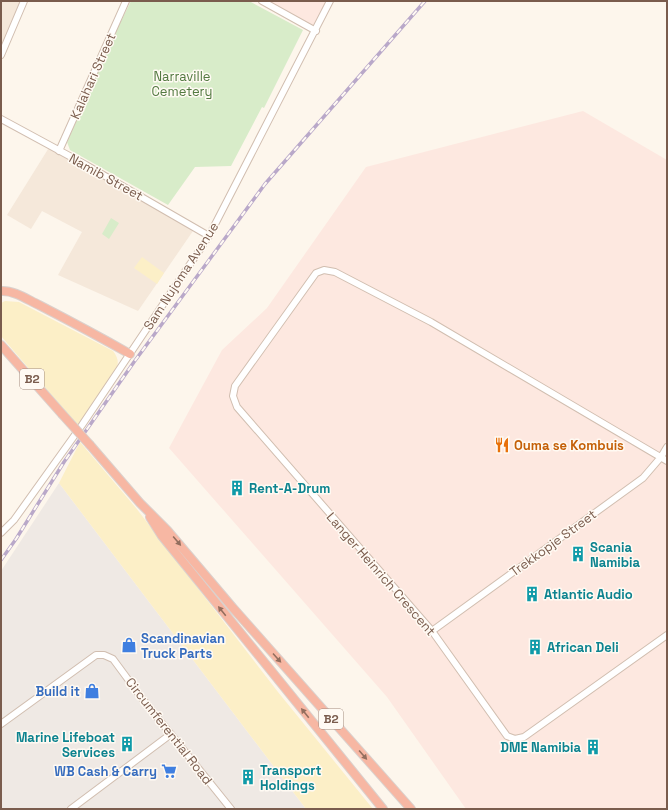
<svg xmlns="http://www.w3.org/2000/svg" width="668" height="810" font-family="'Space Grotesk',sans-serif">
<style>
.residential{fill:#f5e8da}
.commercial{fill:#fde8e0}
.industrial{fill:#efe9e4}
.green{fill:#d8ecc9}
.sand{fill:#fcefc7}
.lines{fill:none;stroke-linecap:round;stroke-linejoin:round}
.minor-casing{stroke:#d1beb0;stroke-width:8}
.highway-casing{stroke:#dad1cd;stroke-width:10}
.minor{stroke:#fff;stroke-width:6}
.highway{stroke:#f7b7a3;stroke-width:8}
.rail-casing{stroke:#b9a8c9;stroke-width:3.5}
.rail{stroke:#fffaf3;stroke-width:2;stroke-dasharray:6;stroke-linecap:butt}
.highway-bridge-casing{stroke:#dad1cd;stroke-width:10;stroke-linecap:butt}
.highway-bridge{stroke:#f7b7a3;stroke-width:8}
.oneway{fill:#936e5e}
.labels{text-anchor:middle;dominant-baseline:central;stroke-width:3;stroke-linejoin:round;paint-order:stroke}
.shield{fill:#fffaf3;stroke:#a28b7f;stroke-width:1}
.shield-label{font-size:12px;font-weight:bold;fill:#7a5c4d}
.street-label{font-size:13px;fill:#7a5c4d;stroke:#fffaf3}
.park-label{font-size:13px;fill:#537a41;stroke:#fffaf3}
.food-label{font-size:13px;font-weight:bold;fill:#c56008;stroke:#fffaf3;text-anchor:start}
.culture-label{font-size:13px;font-weight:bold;fill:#0d838f;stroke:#fffaf3;text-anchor:start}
.shop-label{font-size:13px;font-weight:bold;fill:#366cbe;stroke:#fffaf3;text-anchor:end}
</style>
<rect width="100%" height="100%" fill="#fdf6ec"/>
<!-- residential -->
<path class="residential" d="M1 1H24L1 55Z
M50 146 195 228 138 311 58 275 82 232 42 211 31 229 7 215Z"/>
<!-- commercial -->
<path class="commercial" d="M262 1H330L316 31Z
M583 111 667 160V809H466L387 697 169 448 222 350 267 308 366 167Z"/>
<!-- industrial -->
<path class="industrial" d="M59 483 306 809H1V571Z"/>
<!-- green -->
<path class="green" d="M131 1H249L303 30 264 108 262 107 231 166 195 167 168 205 70 150 67 142 116 31Z
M111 218 119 223 109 239 102 234Z"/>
<!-- sand -->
<path class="sand" d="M142 257 164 273 157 284 134 268Z
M5 301 19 302 113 351C119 359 119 363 115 372L78 426 1 336V303Z
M80 442 136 508 278 692 373 809H306L59 483Z"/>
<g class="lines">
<!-- minor casing -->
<g class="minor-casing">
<path id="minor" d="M262 1 316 31
M1 55 24 1
M1 119 86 165 209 236
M59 151 126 1
M667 461 431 322 335 272 324 270 316 273 235 386 233 396 237 407 432 631 507 736 515 739 524 737 667 635
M1 533 14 520 82 425 209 236 330 1
M432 631 643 478 661 457 667 447
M1 724 96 655H104L113 659 141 697 231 809
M71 809 171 734"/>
</g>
<!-- highway casing -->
<g class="highway-casing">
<path id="highway" d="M1 291C14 290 28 300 39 305 70 321 100 337 130 354
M1 345 62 414
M90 445 140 503 167 530 233 608 411 809
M150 517 162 536 383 809"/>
</g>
<!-- minor -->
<use href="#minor" class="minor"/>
<!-- highway -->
<use href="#highway" class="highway"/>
<!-- rail casing -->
<g class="rail-casing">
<path id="rail" d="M1 560 16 539 64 462 134 362 265 184 425 1"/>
</g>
<!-- rail -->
<use href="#rail" class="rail"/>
<!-- highway-bridge casing -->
<g class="highway-bridge-casing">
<path id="highway-bridge" d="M62 414 90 445"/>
</g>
<!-- highway-bridge -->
<use href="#highway-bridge" class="highway-bridge"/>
</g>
<!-- one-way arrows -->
<defs><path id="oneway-solid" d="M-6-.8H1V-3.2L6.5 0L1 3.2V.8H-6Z"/></defs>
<g class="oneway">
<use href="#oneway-solid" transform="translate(177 541) rotate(50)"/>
<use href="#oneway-solid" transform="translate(222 611) rotate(-129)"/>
<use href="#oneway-solid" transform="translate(277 658) rotate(48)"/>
<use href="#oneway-solid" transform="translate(305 713) rotate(-129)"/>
<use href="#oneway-solid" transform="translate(363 755) rotate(49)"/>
</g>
<!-- icons -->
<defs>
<g id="restaurant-bare" transform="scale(1.2)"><path d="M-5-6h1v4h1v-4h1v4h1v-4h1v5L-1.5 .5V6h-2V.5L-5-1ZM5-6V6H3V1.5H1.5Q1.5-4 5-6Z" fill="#e8710a" stroke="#fffaf3" stroke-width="2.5" paint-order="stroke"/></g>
<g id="building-bare" transform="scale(1.2)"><path d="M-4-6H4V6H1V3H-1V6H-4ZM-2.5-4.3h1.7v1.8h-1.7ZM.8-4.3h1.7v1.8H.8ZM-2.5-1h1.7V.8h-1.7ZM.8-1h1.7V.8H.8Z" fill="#0f9aa8" stroke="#fffaf3" stroke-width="2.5" paint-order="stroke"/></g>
<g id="shop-bare" transform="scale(1.2)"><path d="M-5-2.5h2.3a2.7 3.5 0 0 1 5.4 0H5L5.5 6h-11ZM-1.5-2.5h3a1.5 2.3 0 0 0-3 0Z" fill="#3f7fe0" stroke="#fffaf3" stroke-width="2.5" paint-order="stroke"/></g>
<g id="supermarket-bare" transform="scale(1.2)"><path d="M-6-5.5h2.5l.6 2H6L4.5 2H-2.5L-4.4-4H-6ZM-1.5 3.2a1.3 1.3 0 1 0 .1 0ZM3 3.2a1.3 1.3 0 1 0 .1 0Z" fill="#3f7fe0" stroke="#fffaf3" stroke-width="2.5" paint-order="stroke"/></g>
</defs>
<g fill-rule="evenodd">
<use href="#restaurant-bare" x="502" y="445"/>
<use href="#building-bare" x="237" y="488"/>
<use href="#building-bare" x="578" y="554"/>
<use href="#building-bare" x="532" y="594"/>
<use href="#shop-bare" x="129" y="645"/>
<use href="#building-bare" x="535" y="647"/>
<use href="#shop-bare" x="92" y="691"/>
<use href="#building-bare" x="127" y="744"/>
<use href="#building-bare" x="593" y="747"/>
<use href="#supermarket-bare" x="169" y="771"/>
<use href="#building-bare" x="248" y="777"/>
</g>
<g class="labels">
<!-- shield labels -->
<g class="shield">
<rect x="20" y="369" width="24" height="20" rx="3"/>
<rect x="319" y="709" width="24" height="20" rx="3"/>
</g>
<g class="shield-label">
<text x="32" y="379">B2</text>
<text x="331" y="719">B2</text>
</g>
<!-- street labels -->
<g class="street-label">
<text transform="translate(93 76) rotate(-66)">Kalahari Street</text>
<text transform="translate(106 177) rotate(29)">Namib Street</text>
<text transform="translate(181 276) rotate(-57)">Sam Nujoma Avenue</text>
<text transform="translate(553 543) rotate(-36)">Trekkopje Street</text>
<text transform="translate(381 574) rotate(49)">Langer Heinrich Crescent</text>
<text transform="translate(169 731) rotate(52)">Circumferential Road</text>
</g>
<!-- park labels -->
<g class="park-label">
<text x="182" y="76">Narraville<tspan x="182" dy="15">Cemetery</tspan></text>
</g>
<!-- food labels -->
<g class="food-label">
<text x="514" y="445">Ouma se Kombuis</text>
</g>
<!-- culture labels -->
<g class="culture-label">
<text x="249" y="488">Rent-A-Drum</text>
<text x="590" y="547">Scania<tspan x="590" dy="15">Namibia</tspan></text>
<text x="544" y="594">Atlantic Audio</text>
<text x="547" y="647">African Deli</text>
<text x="115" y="737" text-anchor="end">Marine Lifeboat<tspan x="115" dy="15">Services</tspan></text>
<text x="581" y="747" text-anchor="end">DME Namibia</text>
<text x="260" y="770">Transport<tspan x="260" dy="15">Holdings</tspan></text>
</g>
<!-- shop labels -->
<g class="shop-label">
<text x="141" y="638" text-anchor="start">Scandinavian<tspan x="141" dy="15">Truck Parts</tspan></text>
<text x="80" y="691">Build it</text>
<text x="157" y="771">WB Cash &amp; Carry</text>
</g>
</g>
<!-- border -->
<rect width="668" height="810" fill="none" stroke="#7a5c4d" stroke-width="4"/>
</svg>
